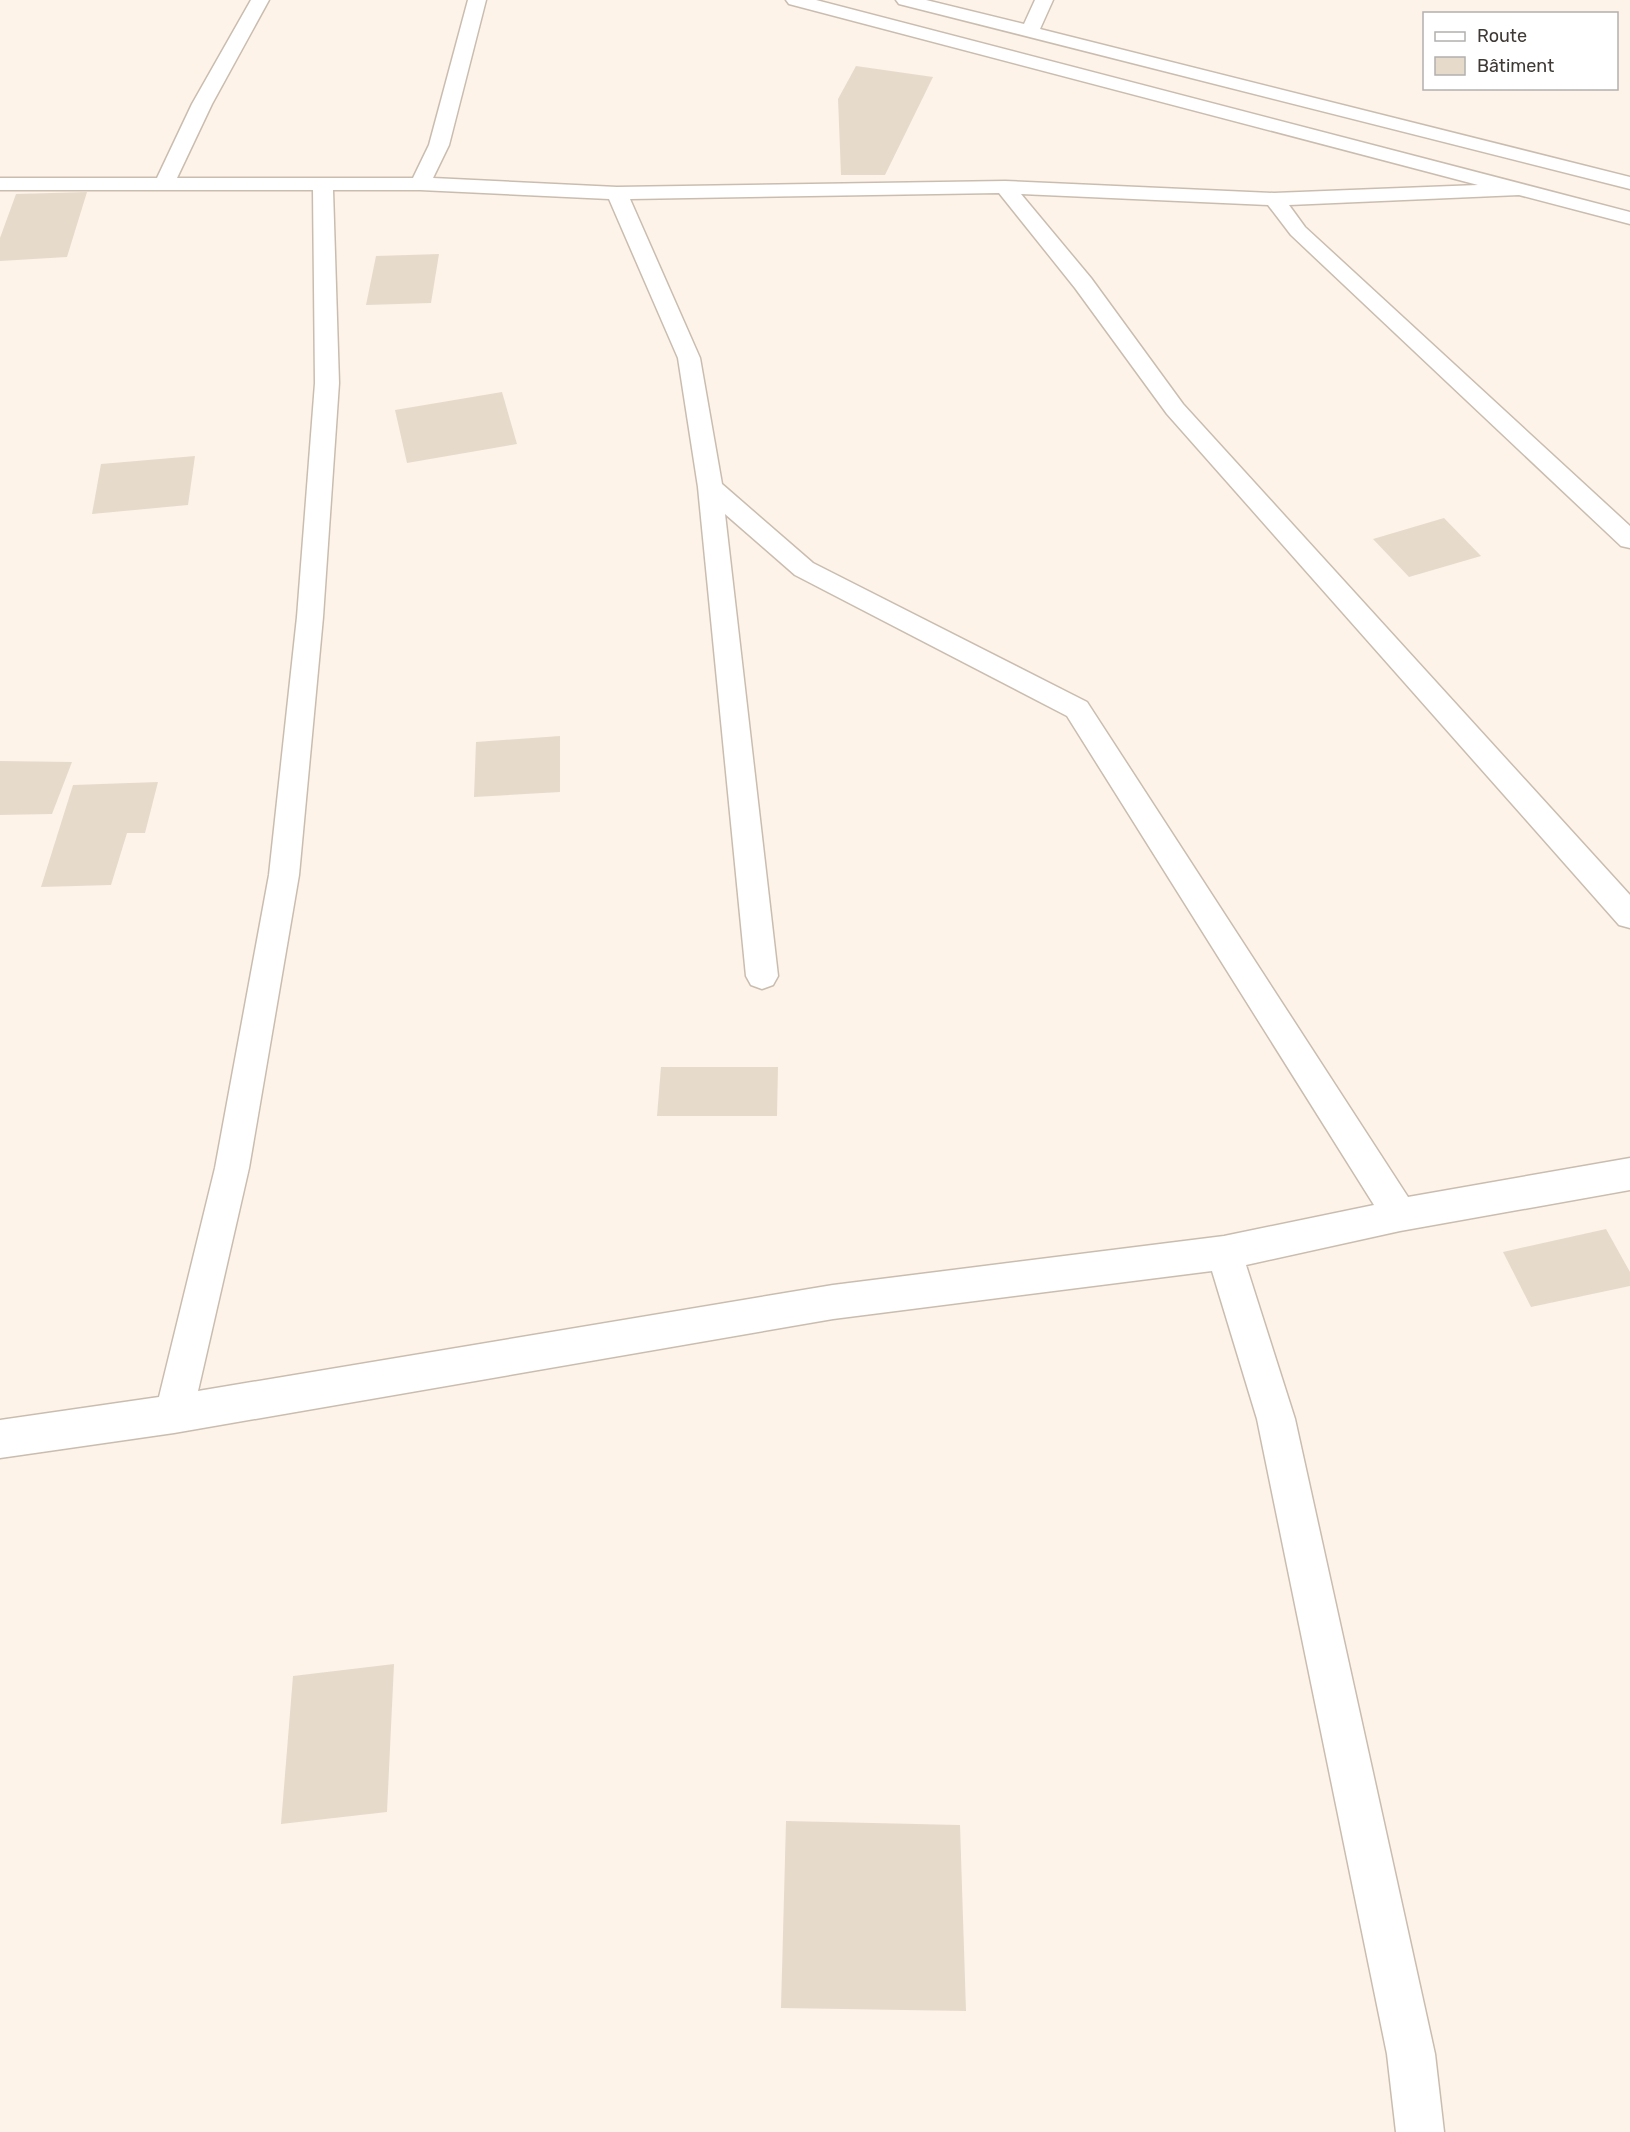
<svg xmlns="http://www.w3.org/2000/svg" width="1630" height="2132" font-family="Rubik,sans-serif">
<style>
.building{fill:#e6dacb}
.lines{fill:none;stroke-linecap:round;stroke-linejoin:round}
.minor-casing{stroke:#cabdb0;stroke-width:3}
.minor{fill:#fff;fill-rule:evenodd}
</style>
<rect width="100%" height="100%" fill="#fef3e8"/>
<!-- building -->
<path class="building" d="M856 66 933 77 885 175H841L838 99Z
M87 192 67 257 0 261V238L16 194Z
M439 254 431 303 366 305 376 256Z
M502 392 517 444 407 463 395 410Z
M195 456 188 505 92 514 101 464Z
M1444 518 1481 556 1409 577 1373 539Z
M560 736V792L474 797 476 742Z
M0 761 72 762 52 814 0 815Z
M158 782 145 833H127L111 885 41 887 73 785Z
M661 1067H778L777 1116H657Z
M1606 1229 1630 1272V1286L1531 1307 1503 1252Z
M394 1664 387 1812 281 1824 293 1676Z
M786 1821 960 1825 966 2011 781 2008Z"/>
<g class="lines">
<!-- minor casing -->
<g class="minor-casing">
<path id="minor" d="M251 0H269L212 104 177 178H413L429 145 468 0H486L449 145 433 178 617 187 1005 181 1274 193 1478 185 789 4 786 0H816L1630 212V224L1519 195 1289 205 1305 227 1630 526V548L1621 546 1291 235 1268 205 1021 194 1091 278 1183 404 1630 895V928L1619 925 1167 414 1075 288 999 193 630 199 700 358 722 484 813 563 1087 702 1408 1197 1630 1158V1190L1400 1231 1246 1265 1295 1419 1435 2054 1444 2132H1396L1387 2054 1257 1419 1212 1271 833 1319 174 1433 0 1458V1420L159 1397 215 1168 269 875 297 617 315 383 313 190H0V178H157L192 104ZM333 190H420L609 199 678 358 698 487 746 976 751 985 762 989 773 985 778 976 725 514 795 575 1067 716 1374 1205 1224 1236 833 1285 198 1391 249 1168 299 875 323 617 339 383Z
M896 0H926L1024 24 1035 0H1053L1040 29 1630 177V189L899 4Z"/>
</g>
<!-- minor -->
<use href="#minor" class="minor"/>
</g>
<!-- legend -->
<rect x="1423" y="12" width="195" height="78" fill="#ffffff" stroke="#b2b0ae" stroke-width="1.5"/>
<rect x="1435" y="32" width="30" height="9" fill="#ffffff" stroke="#b2b0ae" stroke-width="1.5"/>
<text x="1477" y="42" font-size="18" fill="#3f3a35">Route</text>
<rect x="1435" y="57" width="30" height="18" fill="#e6dacb" stroke="#b2b0ae" stroke-width="1.5"/>
<text x="1477" y="72" font-size="18" fill="#3f3a35">Bâtiment</text>
</svg>
